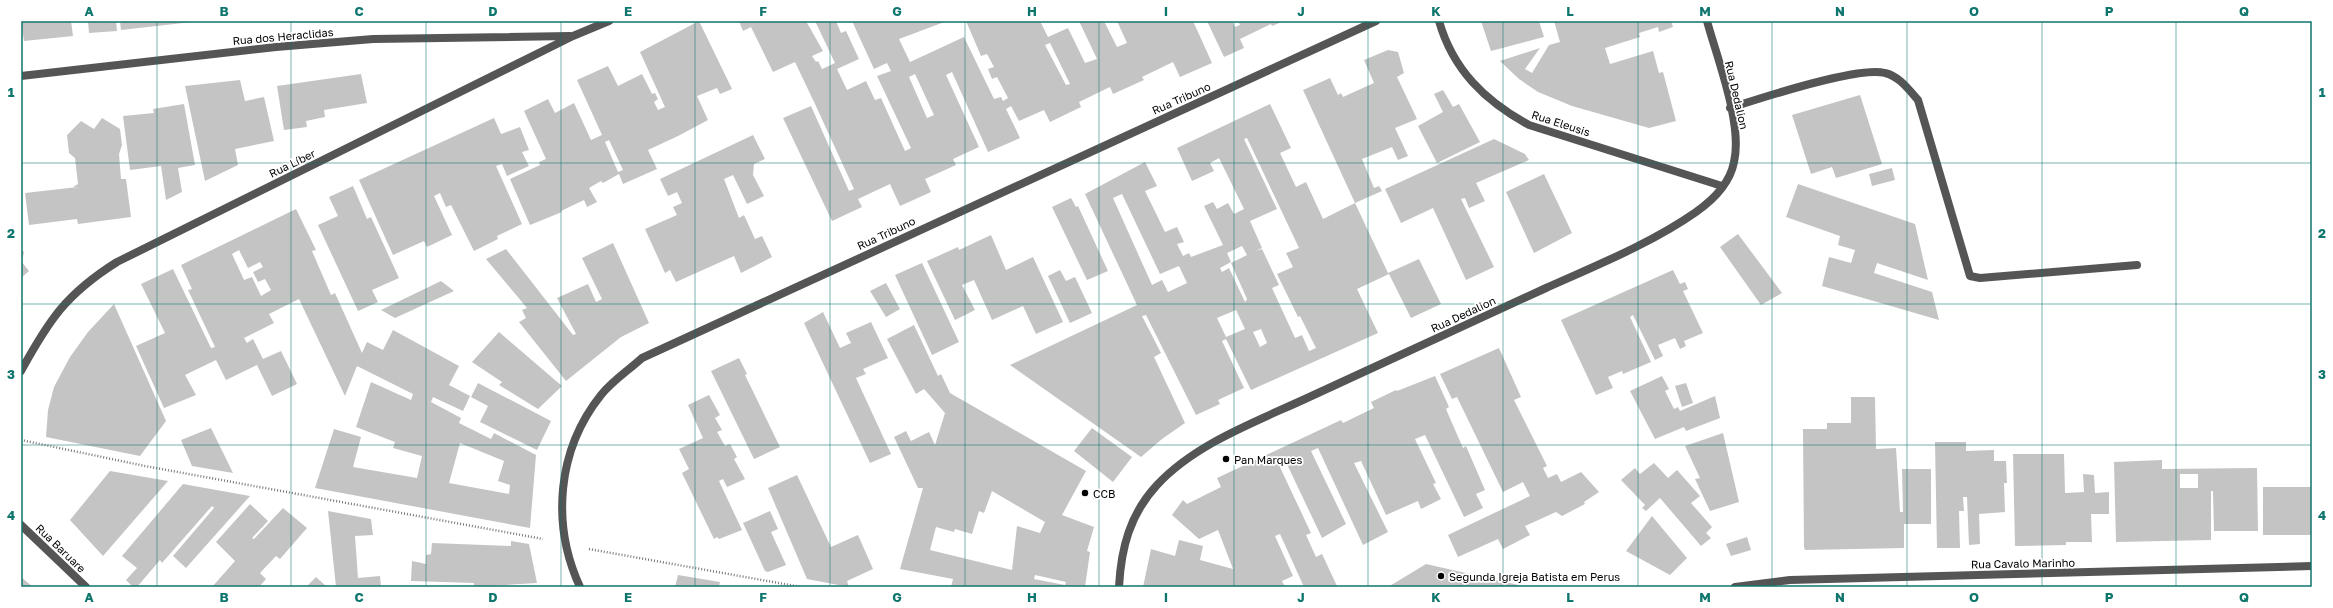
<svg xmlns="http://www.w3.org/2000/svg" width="2333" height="608" font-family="'Golos Text',sans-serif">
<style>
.building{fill:#c4c4c4;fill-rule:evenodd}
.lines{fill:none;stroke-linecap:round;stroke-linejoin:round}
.path{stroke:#777;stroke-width:2.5;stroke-dasharray:1 2;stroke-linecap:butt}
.minor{stroke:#555;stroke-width:8}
.grid{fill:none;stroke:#0f766e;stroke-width:1;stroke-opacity:0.55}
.poi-dot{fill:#000;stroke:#fff;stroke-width:1.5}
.labels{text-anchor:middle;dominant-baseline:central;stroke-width:3.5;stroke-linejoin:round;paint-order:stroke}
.street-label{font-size:11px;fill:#000;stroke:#fff}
.poi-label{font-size:11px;fill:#000;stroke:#fff;text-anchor:start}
.neatline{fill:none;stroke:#0f766e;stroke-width:1.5}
.grid-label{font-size:13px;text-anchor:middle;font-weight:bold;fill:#0f766e}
</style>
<rect width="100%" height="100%" fill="#fff"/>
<!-- building -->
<path class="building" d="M21 21H71L73 36 24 41Z
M88 21H116L117 31 89 33Z
M120 21H192V22L121 30Z
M699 21 732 89 720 94 717 88 697 96 708 120 678 136 648 150 657 169 623 184 619 174 603 183 601 181 589 188 597 202 587 207 584 200 561 211 562 212 530 225 510 179 540 165 539 162 546 159 524 111 548 99 555 113 574 103 591 140 602 135 577 80 608 66 618 86 642 74 652 94 655 93 658 99 654 102 658 110 665 107 640 52ZM609 140 623 170 618 172 605 142Z
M739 21H806L823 51 812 56 816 62 818 61 822 69 835 63 815 21H836L841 33 846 31 859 59 837 69 847 90 866 81 875 100 881 98 905 151 911 148 877 76 891 71 887 63 874 69 852 21H947L899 39 910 62 964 37 994 99 1001 97 1003 101 1008 98 997 77 992 79 988 69 994 67 987 54 981 56 966 21H1040L1048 37 1068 28 1085 63 1097 59 1079 21H1104L1117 47 1127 43 1117 21H1193L1212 63 1180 77 1173 62 1142 77 1144 80 1113 94 1110 87 1079 102 1081 107 1050 122 1044 110 1019 121 1011 106 1006 109 1020 138 988 152 952 72 946 75 979 147 953 159 956 165 925 179 931 192 900 206 890 184 858 199 862 207 832 221 783 118 811 106 849 191 854 189 815 104 795 62 773 72 751 27 743 31ZM1050 43 1070 84 1066 85 1045 45ZM915 74 934 115 927 118 909 77Z
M1207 21H1232L1235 27 1240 25 1238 21H1284L1272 26 1271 24 1240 39 1244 48 1224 57Z
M1481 21H1539L1544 37 1491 51Z
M1554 21H1671L1673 27 1659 32 1658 27 1639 33 1640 37 1605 48 1610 64 1653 51 1659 73 1663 72 1676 121 1649 128 1572 106 1538 92 1519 79 1500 61 1540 48 1525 69 1532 73 1549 45 1560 42Z
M1388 50 1398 52 1404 73 1397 77 1417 119 1395 128 1408 156 1398 160 1392 147 1362 159 1374 188 1379 186 1382 191 1355 203 1303 90 1330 78 1338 95 1341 93 1343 97 1374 83 1364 60Z
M361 74 367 103 324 110 325 117 306 121 307 127 284 130 277 86Z
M240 80 245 101 264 97 274 141 235 149 238 165 205 181 185 86Z
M1443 90 1453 107 1459 104 1480 142 1437 163 1418 126 1443 112 1434 94Z
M1860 95 1882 164 1836 178 1832 167 1811 174 1792 115Z
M184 104 195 165 178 168 182 192 166 200 161 166 130 170 123 116 154 113 153 109Z
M1270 104 1291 148 1280 153 1296 187 1306 182 1323 219 1355 203 1388 273 1419 259 1441 304 1411 318 1389 274 1357 289 1378 333 1251 390 1226 339 1222 341 1244 388 1218 400 1220 404 1196 415 1146 315 1142 316 1161 353 1154 357 1185 423 1162 439 1141 457 1010 365 1137 305 1085 194 1145 162 1157 186 1145 191 1165 232 1177 227 1184 242 1177 244 1183 256 1189 253 1191 257 1223 245 1204 206 1213 202 1217 209 1228 203 1234 214 1244 209 1219 158 1210 163 1214 171 1192 181 1177 148ZM1247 138 1299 248 1286 253 1293 267 1277 274 1298 317 1300 316 1316 348 1309 351 1302 335 1295 338 1272 288 1279 285 1262 249 1255 251 1262 248 1250 221 1277 209 1244 139ZM1122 194 1160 274 1179 266 1187 283 1168 292 1162 280 1152 285 1113 198ZM1242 246 1247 255 1231 263 1247 299 1245 302 1229 268 1222 272 1220 268 1231 262 1227 253ZM1236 310 1245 329 1226 337 1217 318ZM1261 329 1267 343 1260 347 1253 332Z
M102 118 120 129 122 145 119 154 121 179H126L131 217 78 224 77 219 29 225 25 193 78 187H73L78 184 75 158 69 153 67 135 81 121 94 129Z
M494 118 501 134 520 127 529 150 522 152 529 166 507 176 502 164 496 166 522 224 497 236 498 239 474 251 451 205 446 207 440 193 434 196 452 235 427 247 424 241 393 255 359 180Z
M753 135 765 159 754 164 753 175 764 196 747 204 733 175 724 179 739 218 744 215 755 239 762 236 772 257 741 273 734 256 676 282 670 270 665 273 645 229 677 215 673 207 682 203 677 192 668 196 660 179Z
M1494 139 1525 154 1529 160 1476 183 1485 201 1469 208 1465 198 1461 199 1494 267 1466 280 1433 208 1401 223 1385 189Z
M1892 168 1895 180 1872 186 1869 174Z
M1544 174 1572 233 1534 253 1506 192Z
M1798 184 1915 224 1928 280 1877 263 1874 273 1932 292 1939 320 1822 286 1829 257 1851 263 1855 250 1838 245 1840 236 1786 217Z
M353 186 367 219 371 217 399 278 372 290 378 302 358 311 318 225 338 216 329 197Z
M1071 198 1076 207 1078 206 1108 271 1087 280 1052 207Z
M296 209 316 250 312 251 331 295 335 293 362 353 367 342 383 350 393 330 459 366 449 385 470 396 463 411 433 397 431 402 461 418 459 423 491 439 494 433 536 455 530 528 315 488 334 429 361 437 353 467 417 478 422 456 393 448 395 442 356 427 371 382 411 400 413 394 357 366 345 396 299 299 269 314 274 323 244 338 247 343 253 339 263 359 281 351 297 384 272 396 257 365 226 380 216 360 185 375 196 395 164 408 136 346 165 333 141 284 173 269 211 348 215 347 188 290 192 289 181 265ZM239 250 248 268 260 262 263 267 253 272 258 282 265 279 271 290 261 296 252 277 244 280 232 254ZM460 443 504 461 498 481 510 485 509 494 449 483Z
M1738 234 1782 293 1761 305 1720 247Z
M991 235 1006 270 1033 257 1063 322 1036 334 1023 306 992 320 974 280 962 285 975 310 955 320 927 261 958 247 959 250Z
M613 243 649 323 621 337 566 381 519 322 526 318 522 310 527 308 486 259 506 249 573 335 576 334 557 298 588 284 596 302 602 299 582 258Z
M21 249 24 252 22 261H21Z
M21 261 29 271 21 278Z
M922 263 959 342 932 355 895 275Z
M1060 270 1066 281 1075 277 1092 313 1070 323 1048 276Z
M1673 270 1680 284 1685 282 1688 289 1683 291 1703 333 1684 341 1686 346 1680 349 1675 338 1658 345 1663 356 1655 360 1633 315 1630 317 1651 362 1623 374 1622 371 1608 377 1613 388 1596 395 1561 320Z
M441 281 454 291 395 318 381 310Z
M886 283 900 309 886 317 870 291Z
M114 304 166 421 140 456 46 437 48 410 54 387 70 357 88 332Z
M823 312 840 348 851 343 846 333 871 322 888 358 863 369 866 374 856 378 891 454 870 463 804 323Z
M914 325 938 376 941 374 950 393 1086 471 1062 515 1094 527 1087 551 1090 552 1085 587H951L953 579 900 569 923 488H918L894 437 906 431 911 441 929 432 935 445 945 413 924 389 916 394 887 339ZM992 491 1045 522 1040 533 1017 526 1012 570 930 550 936 527 954 532 955 529 972 534 979 511 984 513ZM1035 575 1066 582 1065 585 1034 579Z
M499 332 562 386 538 409 499 385 502 382 472 362Z
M1499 348 1521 397 1514 400 1547 466 1543 468 1548 478 1557 474 1561 482 1581 472 1599 492 1584 502 1585 504 1562 516 1556 512 1525 526 1530 535 1503 549 1498 539 1458 557 1448 535 1530 496 1523 482 1503 492 1457 397 1452 399 1440 374Z
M739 358 747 374 745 375 780 447 754 459 711 371Z
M1435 376 1449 407 1446 409 1452 423 1463 448 1466 446 1485 490 1476 494 1483 508 1464 517 1425 435 1415 439 1436 483 1433 484 1441 499 1421 509 1418 501 1386 515 1361 461 1354 463 1388 532 1363 545 1318 448 1311 451 1346 524 1322 538 1285 460 1278 463 1311 533 1306 535 1316 557 1322 554 1337 586 1304 587 1280 534 1275 536 1293 576 1282 581 1285 587H1143L1151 549 1175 556 1179 540 1203 546 1200 560 1233 569 1218 530 1199 539 1172 515 1183 500 1187 504 1221 487 1217 478 1341 420 1343 423 1374 408 1371 402 1396 390 1397 391Z
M1662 376 1669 389 1665 391 1674 409 1678 407 1680 411 1715 396 1720 418 1686 431 1684 427 1655 439 1630 391Z
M478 383 551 421 537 450 480 422 488 406 471 397Z
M1686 383 1693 403 1682 407 1675 386Z
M709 395 720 415 715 418 722 430 717 432 725 446 730 444 737 457 734 459 745 479 727 487 723 479 719 481 742 530 719 539 717 537 714 539 682 473 689 469 679 449 703 438 688 405Z
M1851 397H1875L1876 449 1896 448 1900 512H1903L1902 469H1931V524H1904V548L1805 550 1804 547 1803 429H1827V423H1851Z
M211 428 233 473 192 466 181 440Z
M1092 428 1132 457 1113 482 1074 451Z
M1723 433 1739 502 1710 511 1695 479 1700 478 1685 446Z
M1935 442H1966V451L1994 450V461H2006L2007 483H2004L2005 512 1979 514 1980 544 1969 545 1967 497H1963L1964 511H1959L1960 548H1937Z
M2013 454H2064L2065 493 2084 492 2083 474 2094 475 2095 493 2109 492V514H2091L2092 542H2066V545L2015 546Z
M2162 460V469L2257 468 2258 531H2214L2213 491H2211V540L2116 542 2114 462ZM2180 474H2198V488H2180Z
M1654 463 1668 478 1677 470 1700 496 1691 503 1712 527 1706 533 1711 538 1701 546 1660 498 1646 511 1642 508 1645 505 1621 480 1635 468 1640 474Z
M110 471 168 481 103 556 70 520Z
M797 475 831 547 858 535 873 569 847 581 849 587 807 579 768 488Z
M183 484 250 496 186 568 173 556 214 508 212 506 162 563 160 560 137 587H133L126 580 137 568 122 556Z
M2263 487H2312V535H2263Z
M250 504 268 521 252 538 254 539 283 508 307 528 280 559 276 556 260 573 266 579 259 587H212L235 561 216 542Z
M328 511 371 519 373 535 355 536 358 578 380 576 381 587H336Z
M770 511 778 529 771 532 786 565 768 572 765 571 743 523Z
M1652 516 1687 558 1670 575 1626 551Z
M1747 537 1751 550 1731 556 1726 544Z
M511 541 529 544 537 583 474 587V583L411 581 412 561 426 564V555L431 554 432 543 511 546Z
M1426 564 1523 586V587H1388Z
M678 575 720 582 719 587H675Z
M21 577 33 587H21Z
M316 577 327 587H306Z"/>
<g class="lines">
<!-- path -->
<path class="path" d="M21 440 145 466 543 539
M589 549 801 587"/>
<!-- minor -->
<path class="minor" d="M1439 21C1453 70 1485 101 1529 125L1722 186
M21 76 276 47 373 39 570 36
M1730 108C1761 98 1858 66 1885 73 1899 76 1909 90 1918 100L1970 276 1980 278 2137 265
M21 371C49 320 66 294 117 262L573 36 609 21
M21 525 86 587
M580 587C551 524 557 450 601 395 612 381 629 370 642 358L1376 21
M1119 587C1121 548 1130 514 1157 485 1195 444 1255 422 1305 399 1386 362 1466 325 1546 288 1595 266 1652 243 1696 212 1713 200 1730 183 1734 162 1743 124 1717 58 1707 21
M1735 587 1790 580 2312 566"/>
</g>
<!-- grid -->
<path class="grid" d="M157 21V587M291 21V587M426 21V587M561 21V587M695 21V587M830 21V587M965 21V587M1099 21V587M1234 21V587M1368 21V587M1503 21V587M1638 21V587M1772 21V587M1907 21V587M2042 21V587M2176 21V587M21 163H2312M21 304H2312M21 445H2312"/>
<!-- markers -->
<g class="poi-dot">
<circle cx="1226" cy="459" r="4"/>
<circle cx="1085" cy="493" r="4"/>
<circle cx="1441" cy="576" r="4"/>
</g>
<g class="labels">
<!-- street labels -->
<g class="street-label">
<text transform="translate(283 36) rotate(-5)">Rua dos Heraclidas</text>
<text transform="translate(1737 95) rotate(77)">Rua Dedalion</text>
<text transform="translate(1181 98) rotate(-24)">Rua Tribuno</text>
<text transform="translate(1561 123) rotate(18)">Rua Eleusis</text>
<text transform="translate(292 163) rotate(-26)">Rua Líber</text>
<text transform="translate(886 233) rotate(-25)">Rua Tribuno</text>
<text transform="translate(1463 314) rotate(-25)">Rua Dedalion</text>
<text transform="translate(61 548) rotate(44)">Rua Baruare</text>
<text transform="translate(2023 563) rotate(-1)">Rua Cavalo Marinho</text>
</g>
<!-- poi labels -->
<g class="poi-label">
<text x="1234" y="459">Pan Marques</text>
<text x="1093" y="493">CCB</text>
<text x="1449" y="576">Segunda Igreja Batista em Perus</text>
</g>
</g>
<!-- border -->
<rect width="2333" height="608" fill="none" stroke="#ffffff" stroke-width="44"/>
<rect x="22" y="22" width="2289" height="564" class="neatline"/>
<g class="grid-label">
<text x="89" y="16">A</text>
<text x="224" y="16">B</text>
<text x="359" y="16">C</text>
<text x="493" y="16">D</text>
<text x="628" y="16">E</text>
<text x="763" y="16">F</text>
<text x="897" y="16">G</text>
<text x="1032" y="16">H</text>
<text x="1166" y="16">I</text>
<text x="1301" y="16">J</text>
<text x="1436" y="16">K</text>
<text x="1570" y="16">L</text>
<text x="1705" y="16">M</text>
<text x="1840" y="16">N</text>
<text x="1974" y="16">O</text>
<text x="2109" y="16">P</text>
<text x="2244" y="16">Q</text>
<text x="11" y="97">1</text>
<text x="2322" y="97">1</text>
<text x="11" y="238">2</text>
<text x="2322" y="238">2</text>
<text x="11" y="379">3</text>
<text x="2322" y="379">3</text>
<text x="11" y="520">4</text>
<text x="2322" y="520">4</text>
<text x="89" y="602">A</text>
<text x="224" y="602">B</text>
<text x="359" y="602">C</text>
<text x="493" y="602">D</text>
<text x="628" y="602">E</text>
<text x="763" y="602">F</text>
<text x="897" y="602">G</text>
<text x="1032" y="602">H</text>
<text x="1166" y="602">I</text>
<text x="1301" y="602">J</text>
<text x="1436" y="602">K</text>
<text x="1570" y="602">L</text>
<text x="1705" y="602">M</text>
<text x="1840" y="602">N</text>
<text x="1974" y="602">O</text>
<text x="2109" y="602">P</text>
<text x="2244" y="602">Q</text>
</g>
</svg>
